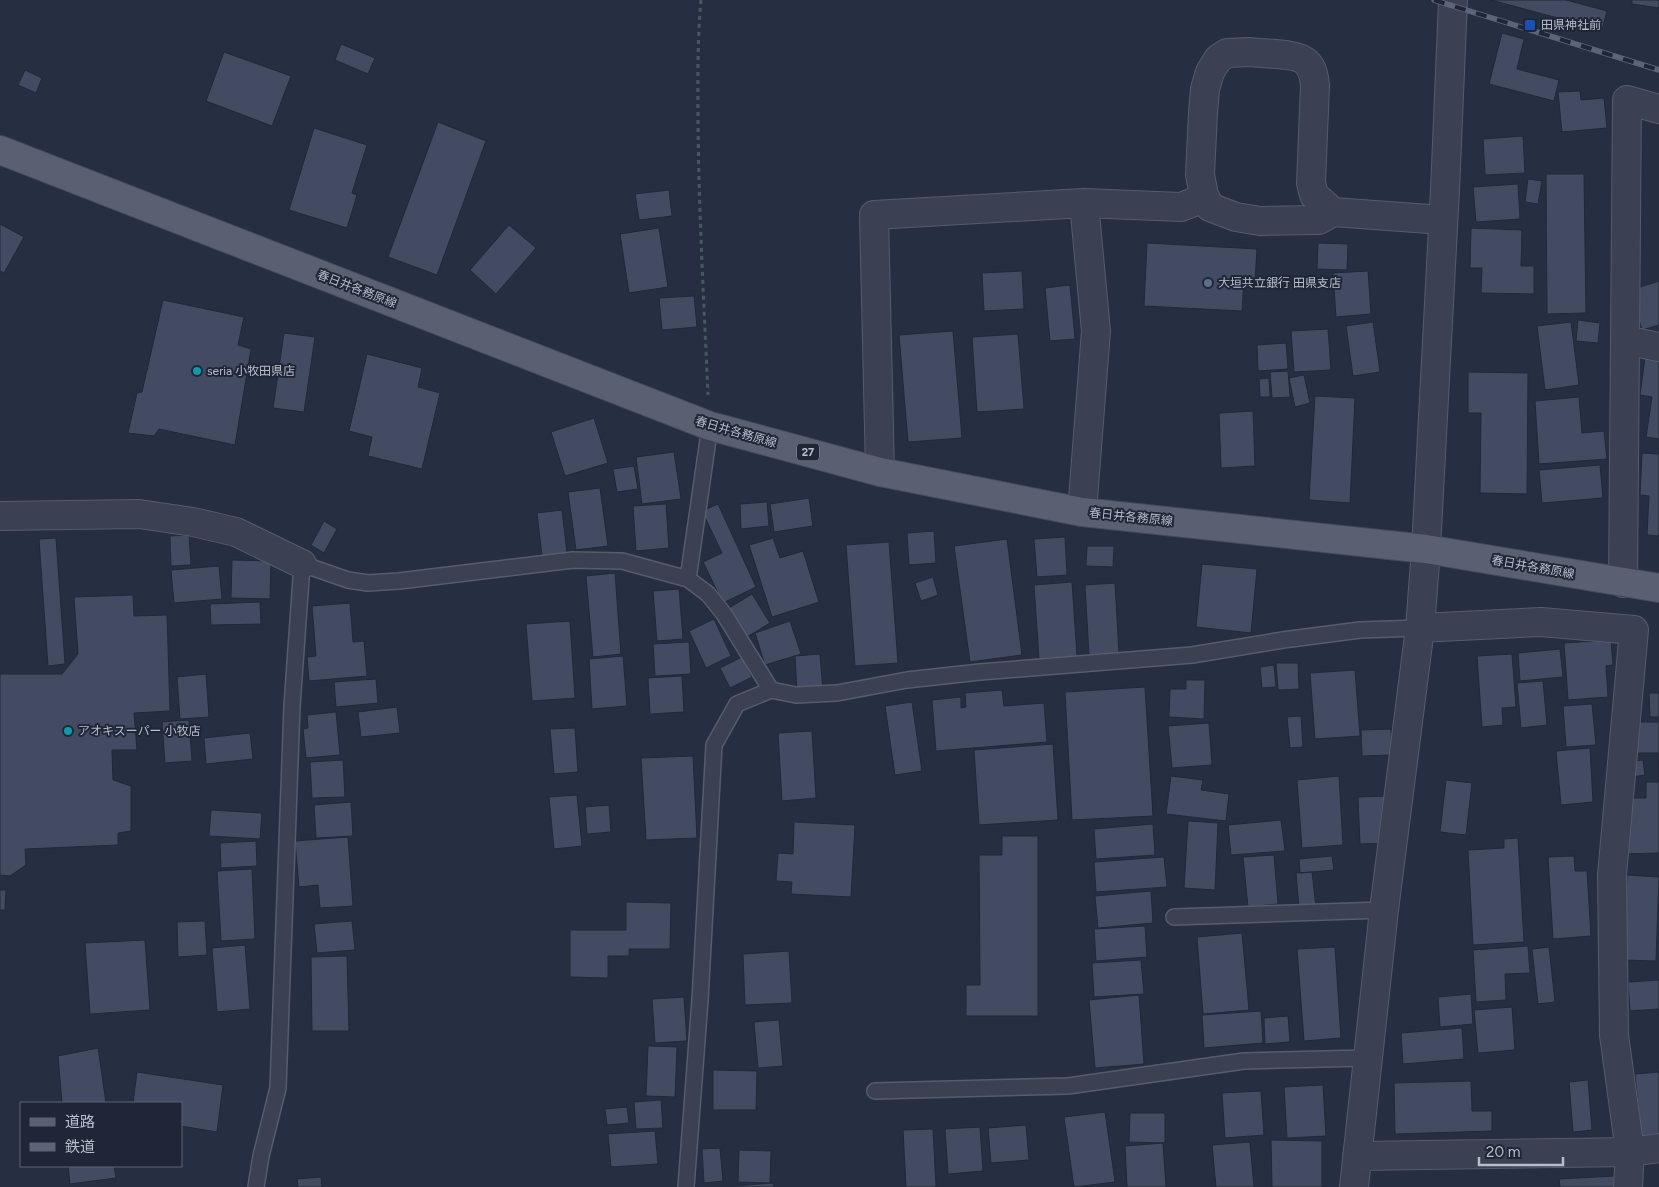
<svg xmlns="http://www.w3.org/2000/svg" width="1659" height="1187" font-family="Figtree,'Noto Sans JP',sans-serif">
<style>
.building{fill:#424b62;stroke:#212839}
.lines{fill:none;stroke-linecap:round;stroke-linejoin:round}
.service-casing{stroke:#565c6c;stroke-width:18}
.minor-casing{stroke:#565c6c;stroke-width:30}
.tertiary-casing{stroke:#565c6c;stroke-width:30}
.primary-casing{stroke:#444a5b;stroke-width:30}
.path{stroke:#475960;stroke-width:3;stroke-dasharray:4 4;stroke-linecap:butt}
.service{stroke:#3b4152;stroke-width:15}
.minor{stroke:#3b4152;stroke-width:28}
.tertiary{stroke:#3b4152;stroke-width:28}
.primary{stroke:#596072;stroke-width:28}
.rail-casing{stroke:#5d6479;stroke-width:5.5}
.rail{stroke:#1f2637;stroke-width:4;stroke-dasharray:11;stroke-linecap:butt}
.transit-dot{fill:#1a4fb4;stroke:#1f2637;stroke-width:2}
.service-dot{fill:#5c6f8a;stroke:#1f2637;stroke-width:2}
.culture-dot{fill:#0f9aa8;stroke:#1f2637;stroke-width:2}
.labels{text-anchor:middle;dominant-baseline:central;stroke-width:4;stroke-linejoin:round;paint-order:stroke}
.shield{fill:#1f2637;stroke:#8a909f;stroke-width:1}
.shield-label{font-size:11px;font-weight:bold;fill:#b8bdcc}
.poi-label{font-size:12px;fill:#b8bdcc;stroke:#1f2637;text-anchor:start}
.street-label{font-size:12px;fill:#b8bdcc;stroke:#1f2637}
</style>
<rect width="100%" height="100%" fill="#262e42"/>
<!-- building -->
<path class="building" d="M1491 0H1566L1607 11 1602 30Z
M1632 0H1659V8L1632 4Z
M1502 33 1524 39 1517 69 1559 80 1554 101 1489 84Z
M341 44 375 58 368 74 335 60Z
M224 52 291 76 272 126 206 101Z
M25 70 42 78 36 93 18 85Z
M1580 91 1581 100 1604 98 1607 128 1562 132 1558 92Z
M438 122 486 141 437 275 388 257Z
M314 128 367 145 352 193 357 195 347 228 289 210Z
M1523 136 1525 173 1485 175 1483 139Z
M1546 174H1584L1586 313 1547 314Z
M1528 179 1542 181 1538 204 1525 202Z
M1518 184 1520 219 1476 222 1473 187Z
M669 190 672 216 639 220 635 194Z
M0 224 24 237 4 273 0 271Z
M509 225 536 248 496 294 470 270Z
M659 228 668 287 629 293 620 234Z
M1471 228 1522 230 1521 266H1534V294L1481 293 1482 268H1470Z
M1147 243 1257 249 1255 281H1244L1242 311 1144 306Z
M1318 243 1348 244 1347 270 1317 269Z
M1022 271 1024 309 984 311 982 273Z
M1368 271 1371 314 1336 317 1333 273Z
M1659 281V325L1642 330 1631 290Z
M1070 285 1075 339 1050 341 1045 288Z
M694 296 697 327 662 330 659 298Z
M163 300 244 317 238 345 251 349 235 445 159 429 154 436 128 433 137 393 142 392Z
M1578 320 1600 323 1598 343 1576 341Z
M1373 322 1380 372 1353 376 1346 326Z
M1571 322 1579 385 1545 390 1537 326Z
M1328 329 1331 370 1294 372 1291 331Z
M953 331 962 438 908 442 899 335Z
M284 333 315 337 304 412 273 408Z
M1018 334 1024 409 977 412 972 337Z
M1286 343 1288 369 1258 371 1257 345Z
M367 354 422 368 418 387 440 393 422 469 368 456 372 437 349 431Z
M1645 358 1659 360V439L1646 437 1652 397 1640 395Z
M1288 371 1290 397 1272 398 1270 372Z
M1468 372 1528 373 1527 494 1480 493 1481 413H1468Z
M1304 375 1310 403 1295 407 1289 378Z
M1269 378 1270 397H1260L1259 379Z
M1315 396 1355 398 1350 503 1309 500Z
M1579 397 1582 433 1604 431 1607 459 1539 464 1535 401Z
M1253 411 1255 466 1221 468 1219 413Z
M594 418 608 463 565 476 551 432Z
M674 452 681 499 642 504 636 457Z
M1642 453 1659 454V536L1647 535 1649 496 1640 495Z
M1600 465 1603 498 1542 503 1539 470Z
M634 466 638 489 617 492 613 469Z
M600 488 608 546 576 550 568 492Z
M809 498 813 526 774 532 770 504Z
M767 502 769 526 741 529 740 504Z
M666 504 669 548 636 551 633 506Z
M718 504 756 587 723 603 703 562 722 553 702 511Z
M562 510 567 553 542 556 537 513Z
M324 521 337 529 324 553 311 545Z
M934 531 936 563 909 565 907 533Z
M189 535 191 565 171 566 170 536Z
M1065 537 1067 575 1037 577 1034 539Z
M56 538 65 664 48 666 39 539Z
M773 538 780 558 803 551 819 602 772 617 749 545Z
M1007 539 1022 655 970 662 954 546Z
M889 542 898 663 855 666 846 545Z
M1087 546H1114L1113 567 1086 566Z
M232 560 271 561 270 599 231 598Z
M1202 564 1257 569 1251 633 1196 627Z
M219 566 222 599 174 603 171 570Z
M615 573 621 654 593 657 586 576Z
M933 577 938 595 921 601 915 583Z
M1072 582 1077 656 1039 659 1034 585Z
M1115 583 1119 653 1089 655 1085 585Z
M679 589 683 639 657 641 653 591Z
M752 594 770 623 747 637 729 608Z
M133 595 134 616 167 615 170 711 134 713 137 750H112L113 780 131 786V831L118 833V845L25 849 26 865 10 876 0 875V674H62L78 654 74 597Z
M260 602 261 624 211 625 210 604Z
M350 603 353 642 364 641 367 676 309 681 307 657 316 656 312 606Z
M714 619 731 656 706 668 689 631Z
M570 621 575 698 532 701 526 624Z
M790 621 801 654 765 665 755 633Z
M1611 640 1613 665 1606 666 1608 697 1568 700 1564 643Z
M689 642 691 674 655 676 653 644Z
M1560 649 1563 677 1520 681 1518 653Z
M820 654 823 691 797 693 795 656Z
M1512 654 1516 707 1502 708 1503 725 1482 727 1477 656Z
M623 656 627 706 592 709 589 659Z
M742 657 752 677 730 688 720 668Z
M1276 663H1298L1299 689 1278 690Z
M1274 665 1276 687 1262 688 1260 667Z
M1355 670 1360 736 1315 739 1310 673Z
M206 674 209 717 180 719 177 677Z
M682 676 684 712 650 714 648 678Z
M376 679 378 703 336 707 334 682Z
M1186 680H1205L1204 719 1169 717 1170 689H1186Z
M1543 681 1547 725 1521 728 1517 683Z
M1145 687 1153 816 1072 820 1065 692Z
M1002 690 1004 706 1044 703 1047 742 936 751 932 700 961 697V708L966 707 965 693Z
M1649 693H1659V717H1650Z
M912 702 922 771 895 775 885 706Z
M1592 704 1596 745 1566 747 1563 706Z
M397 707 400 733 361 737 358 712Z
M336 712 340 755 306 758 303 729 308 728 307 715Z
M1301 716 1303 747 1290 748 1287 717Z
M189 720 192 761 165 763 162 722Z
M1632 722H1659V780L1658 753H1633Z
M1209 723 1212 765 1172 768 1168 726Z
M575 728 578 772 554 774 550 729Z
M1391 729 1392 755 1362 756 1361 730Z
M812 731 816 798 782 801 778 733Z
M250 733 253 759 206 764 204 738Z
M1053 744 1058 820 979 825 974 750Z
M1590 748 1593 802 1561 805 1556 751Z
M693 756 697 838 646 840 641 758Z
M343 760 345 797 312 798 310 762Z
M1643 760 1645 775 1632 777 1630 761Z
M1171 776 1203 780 1201 790 1229 794 1226 821 1166 814Z
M1339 776 1343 845 1302 848 1297 780Z
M1446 780 1472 783 1466 835 1440 832Z
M1646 782H1659V853L1623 854 1622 798H1646Z
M577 795 582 846 554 849 549 797Z
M1386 796 1388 843 1360 844 1358 797Z
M351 802 353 836 316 838 314 805Z
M609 805 611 832 587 834 585 807Z
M211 810 262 813 260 839 209 836Z
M1281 820 1285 851 1231 855 1228 825Z
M1188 821 1218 823 1215 890 1184 888Z
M794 822 855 825 851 897 791 894 792 882 776 881 778 853 793 854Z
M1153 824 1155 855 1096 859 1094 829Z
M1002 836H1038V1016H966V985H980L979 855H1002Z
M348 837 353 906 320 908 318 885 299 887 295 841Z
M1518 838 1524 942 1473 945 1468 850 1504 848V839Z
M256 841 257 866 221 868 220 843Z
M1274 855 1278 904 1248 907 1243 857Z
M1332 856 1334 870 1300 873 1299 859Z
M1574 856 1575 871H1587L1591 936 1553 939 1548 857Z
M1164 857 1167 887 1096 892 1094 862Z
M252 869 255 939 221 941 217 871Z
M1312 872 1316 907 1299 908 1296 873Z
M1627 875 1659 877 1656 961 1624 960Z
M0 890H6L5 910H0Z
M1151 891 1153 923 1098 928 1095 896Z
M626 902 671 903 670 949H629V956H608V978L570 977V930H626Z
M205 921 207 955 178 957 177 922Z
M352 921 355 950 317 953 314 924Z
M1145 926 1147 957 1096 961 1094 929Z
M1242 933 1249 1010 1203 1014 1197 937Z
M145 940 150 1010 90 1014 85 943Z
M245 945 250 1009 217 1012 212 948Z
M1528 946 1530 973 1505 974 1506 1000 1476 1002 1473 950Z
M1335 947 1341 1038 1304 1041 1297 949Z
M1549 947 1555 1002 1538 1004 1532 949Z
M789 951 792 1003 745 1005 743 954Z
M347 956 349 1031H312L311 957Z
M1141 960 1144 994 1094 997 1092 963Z
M1659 980V1009L1630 1011 1628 982Z
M1471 994 1473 1024 1440 1027 1438 997Z
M1139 995 1144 1064 1095 1068 1089 1000Z
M684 997 687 1041 655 1043 652 999Z
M1512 1007 1515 1050 1478 1053 1474 1010Z
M1261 1011 1263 1043 1204 1048 1202 1015Z
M1288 1016 1290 1042 1265 1044 1264 1018Z
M779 1020 783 1066 758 1068 754 1022Z
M1462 1028 1464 1059 1403 1064 1401 1033Z
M648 1046 677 1047 675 1097 646 1096Z
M98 1048 106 1103H62L58 1056Z
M713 1070 757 1071 756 1110H713Z
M137 1072 223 1085 217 1132 181 1126V1103H133Z
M1659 1072V1136L1641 1137 1635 1074Z
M1588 1080 1592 1130 1573 1132 1569 1082Z
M1471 1081 1472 1111H1492V1131L1395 1134 1394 1083Z
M1323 1085 1326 1136 1287 1138 1284 1087Z
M1261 1091 1264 1135 1225 1138 1222 1093Z
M661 1100 663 1128 636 1129 634 1102Z
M627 1107 629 1123 607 1125 605 1109Z
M1105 1112 1115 1182 1074 1187 1064 1117Z
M1130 1113H1165V1143L1129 1142Z
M1026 1125 1029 1160 991 1163 988 1128Z
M980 1127 983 1171 948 1174 945 1129Z
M933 1129 936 1187H906L903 1130Z
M655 1131 658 1164 611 1167 608 1134Z
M1271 1140 1322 1141V1187H1272Z
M1250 1142 1254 1187H1216L1212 1145Z
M1163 1143 1166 1187H1127L1125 1146Z
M720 1148 723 1181 704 1183 702 1149Z
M739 1150 771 1151 770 1183 738 1182Z
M68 1166H114L116 1178 70 1184Z
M1615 1176 1616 1187H1560L1559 1179Z
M321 1177 322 1187H298L297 1179Z
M773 1183 774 1187H733V1186Z"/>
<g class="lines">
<!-- service casing -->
<g class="service-casing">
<path id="service" d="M688 579 710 426
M1174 917 1384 910
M875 1091 1068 1086 1244 1061 1368 1058
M256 1187 261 1156 278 1088 292 706 302 564 348 580 368 583 399 581 573 560 622 561 688 579 708 594 724 614 771 690
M686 1187 700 1000 714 745 737 704 771 690 796 695 837 693 907 680 980 672 1192 655 1283 640 1360 630 1420 628"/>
</g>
<!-- minor casing -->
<g class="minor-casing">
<path id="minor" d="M1250 52C1264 54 1297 53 1306 62 1313 68 1314 77 1315 85L1311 183 1314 195 1333 212 1319 220 1260 221 1236 217 1220 211 1210 207 1204 195 1200 175 1203 113 1205 89 1210 72 1218 59 1227 53Z
M1625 340 1659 347
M880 472 874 215 1084 203
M1082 512 1096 331 1084 203 1181 207 1194 202 1204 195
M0 516 139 514 193 522 236 532 302 564
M1623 583 1627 100 1659 109
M1420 628 1541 622 1634 630 1612 875 1614 1035 1630 1152 1628 1187
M1357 1156 1630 1152 1659 1148
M1354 1187 1384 910 1420 628 1426 549"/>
</g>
<!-- tertiary casing -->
<g class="tertiary-casing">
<path id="tertiary" d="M1333 212 1443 220
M1426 549 1445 190 1453 0"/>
</g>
<!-- primary casing -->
<g class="primary-casing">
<path id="primary" d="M0 150 710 426 880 472 1082 512 1426 549 1659 588"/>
</g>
<!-- path -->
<path class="path" d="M701 0C697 42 698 84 698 125 699 216 704 305 708 395"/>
<!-- service -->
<use href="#service" class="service"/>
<!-- minor -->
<use href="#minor" class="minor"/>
<!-- tertiary -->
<use href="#tertiary" class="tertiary"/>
<!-- primary -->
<use href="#primary" class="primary"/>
<!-- rail casing -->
<g class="rail-casing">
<path id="rail" d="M1434 0 1659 70"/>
</g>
<!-- rail -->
<use href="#rail" class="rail"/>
</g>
<!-- markers -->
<rect class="transit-dot" x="1524" y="19" width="12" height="12" rx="2.5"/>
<circle class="service-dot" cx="1208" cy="283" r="5"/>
<g class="culture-dot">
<circle cx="197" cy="371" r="5"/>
<circle cx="68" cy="731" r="5"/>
</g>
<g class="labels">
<!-- shield labels -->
<rect class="shield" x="797" y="443.5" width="22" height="17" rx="4"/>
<g class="shield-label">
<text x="808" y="452">27</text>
</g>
<!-- poi labels -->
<g class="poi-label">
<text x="1541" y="25">田県神社前</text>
<text x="1218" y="283">大垣共立銀行 田県支店</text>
<text x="207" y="371">seria 小牧田県店</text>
<text x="78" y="731">アオキスーパー 小牧店</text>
</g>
<!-- street labels -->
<g class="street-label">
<text transform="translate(357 289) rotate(21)">春日井各務原線</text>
<text transform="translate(736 432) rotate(16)">春日井各務原線</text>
<text transform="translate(1131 517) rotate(6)">春日井各務原線</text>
<text transform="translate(1533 567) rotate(10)">春日井各務原線</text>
</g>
</g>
<!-- legend -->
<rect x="20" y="1102" width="162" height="65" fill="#1f2637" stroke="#5c6273"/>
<rect x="30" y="1118" width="25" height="8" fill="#596072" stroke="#5c6273"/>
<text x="65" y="1127" font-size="15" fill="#b8bdcc">道路</text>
<rect x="30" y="1143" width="25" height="8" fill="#5d6479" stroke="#5c6273"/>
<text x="65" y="1152" font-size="15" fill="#b8bdcc">鉄道</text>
<!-- scale -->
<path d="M1479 1157v8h84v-8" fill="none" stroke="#b8bdcc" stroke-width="2.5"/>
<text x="1486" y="1157" font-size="15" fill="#b8bdcc" stroke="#1f2637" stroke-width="4" paint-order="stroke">20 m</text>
</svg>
